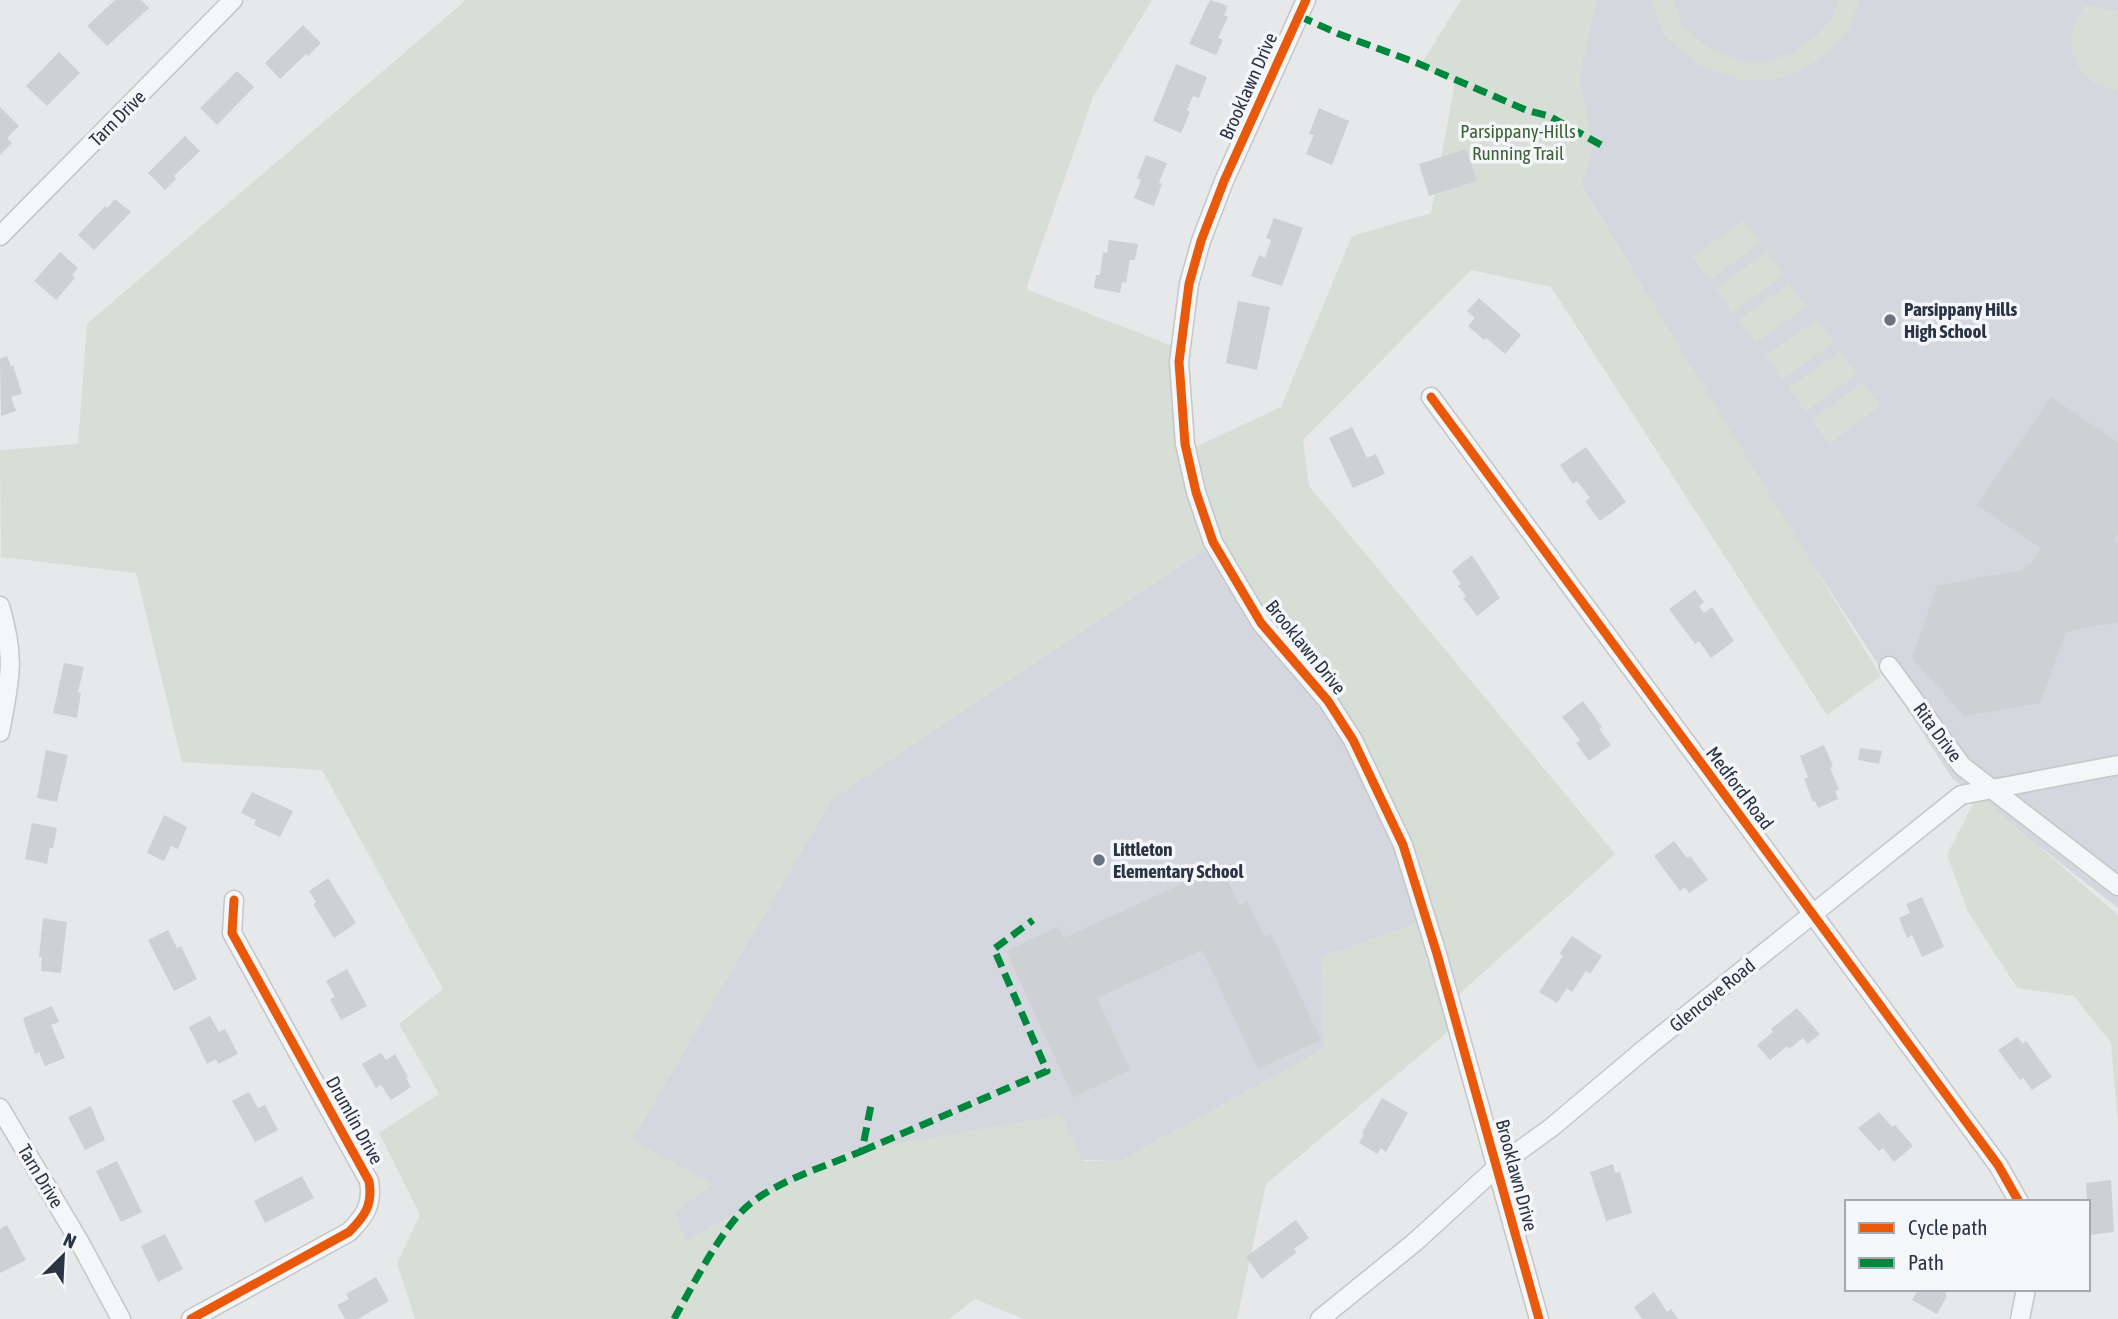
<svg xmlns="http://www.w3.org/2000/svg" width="2118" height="1319" font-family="'Asap Condensed',sans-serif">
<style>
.built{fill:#d4d7dd}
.green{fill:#d6ded6;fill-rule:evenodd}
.building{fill:#ced0d3}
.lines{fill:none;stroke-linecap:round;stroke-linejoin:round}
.minor-casing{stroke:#c4c6c8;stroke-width:21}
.minor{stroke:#f5f6f7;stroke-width:18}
.quiet{stroke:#00873e;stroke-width:7;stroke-dasharray:14 7;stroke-linecap:butt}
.cycleway-casing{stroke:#f4f6f9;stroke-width:13}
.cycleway{stroke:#e8590c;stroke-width:9}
.poi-dot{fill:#6c737f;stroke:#f4f6f9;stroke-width:2.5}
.labels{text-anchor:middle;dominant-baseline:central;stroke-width:7;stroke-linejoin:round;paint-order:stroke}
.street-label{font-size:19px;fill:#2b3445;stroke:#f4f6f9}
.park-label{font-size:19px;fill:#3f6138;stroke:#f4f6f9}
.poi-label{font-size:19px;font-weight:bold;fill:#2b3445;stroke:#f4f6f9;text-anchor:start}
</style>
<rect width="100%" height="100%" fill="#e6e8ea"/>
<!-- built -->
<path class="built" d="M1568 0H2118V908L1952 778 1782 517 1543 122Z
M1214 543 1374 774 1423 921 1322 957 1324 1049 1120 1161 843 1153 685 1242 675 1213 712 1184 632 1140 832 799Z"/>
<!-- green -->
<path class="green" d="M466 0H1152L1093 97 1026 289 1183 350 1191 449 1281 407 1352 236 1431 213 1455 82 1420 66 1461 0H1597L1579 78 1593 146 1581 186 1881 676 1827 715 1551 287 1471 270 1303 440 1309 486 1615 854 1448 1004 1455 1026 1266 1184 1237 1319H1024L975 1299 949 1319H415L397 1263 420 1215 379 1133 439 1094 399 1024 443 989 322 770 182 762 136 573 1 557 0 450 78 444 87 324ZM1214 543 1374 774 1423 921 1322 957 1324 1049 1120 1161H1083L1061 1115 843 1153 685 1242 675 1213 713 1184 632 1140 832 799Z
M1651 0H1673L1682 25 1709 48 1742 61H1768L1790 54 1815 37 1831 20 1839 0H1860L1848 30 1828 53 1799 72 1772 81 1738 80 1699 65 1665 37Z
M2086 5 2118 11V90C2072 86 2058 38 2086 5Z
M1744 220 1761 243 1709 281 1692 257Z
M1767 251 1784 275 1732 313 1715 289Z
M1789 283 1807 306 1755 344 1738 320Z
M1817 319 1834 342 1782 380 1765 356Z
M1840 351 1857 374 1806 412 1788 388Z
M1863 382 1880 406 1829 444 1811 420Z
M1978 794 2118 915V1124L2111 1043 2074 996 2017 988 1968 912 1947 855Z"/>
<!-- building -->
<path class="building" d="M115 0H141L149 8 107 46 87 26Z
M1210 0 1228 6 1224 15 1228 17 1218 38 1223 40 1216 55 1189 44Z
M303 25 321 43 308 56 306 54 280 79 265 63Z
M59 52 80 73 47 106 26 86Z
M1176 64 1207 77 1199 98 1193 96 1187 110 1190 112 1181 133 1153 121Z
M237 71 254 87 217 125 200 108Z
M0 107 19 126 7 138 12 143 0 155Z
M1319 108 1349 121 1332 165 1306 154 1314 135 1309 134Z
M185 136 200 151 174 176 176 179 165 190 148 173Z
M1466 149 1477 181 1429 196 1419 164Z
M1146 155 1167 163 1159 183 1162 184 1154 206 1134 198 1141 180 1137 178Z
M115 199 131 212 94 250 78 235 105 206 107 208Z
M1274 218 1303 228 1282 286 1251 276 1259 255 1265 258 1271 240 1266 238Z
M1109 240 1138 244 1135 260H1130L1126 283 1122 282 1120 293 1094 288 1096 275H1100L1103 252 1107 253Z
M60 252 78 268 72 275 75 278 56 300 34 281Z
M1479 298 1521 335 1505 354 1486 338 1484 340 1468 326 1475 318 1467 311Z
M1238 301 1270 307 1257 370 1226 363Z
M7 356 11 367 13 365 22 394 11 397 16 411 1 416 0 359Z
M2051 397 2118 442V534L2113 541 2118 543V622L2066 632 2040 703 1964 716 1912 658 1937 586 2014 571 2018 572 2031 564 2041 548 1977 505Z
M1352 427 1367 458 1376 454 1385 474 1353 488 1329 438Z
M1586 447 1626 502 1600 521 1585 501 1590 498 1577 481 1573 484 1560 465Z
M1472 555 1500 598 1477 616 1463 598 1466 596 1458 586 1461 584 1452 571Z
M1695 590 1704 602 1699 606 1704 613 1712 607 1734 641 1711 658 1699 641 1695 644 1669 609Z
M64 663 84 667 78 692 81 693 77 718 53 713Z
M1583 701 1602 727 1599 729 1611 745 1589 761 1576 743 1580 740 1562 717Z
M1824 745 1833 766 1830 768 1839 789 1835 791 1838 799 1818 808 1815 801 1813 802 1804 779 1808 777 1800 756Z
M1860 748 1882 751 1879 764 1858 760Z
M46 750 68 755 57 802 37 798Z
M252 792 293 811 280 837 254 825 256 820 241 813Z
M164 815 187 827 178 849 171 846 164 861 147 853Z
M32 823 57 828 53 848H50L47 864 25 859Z
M1674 841 1687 858 1690 856 1708 880 1689 893 1685 887 1680 891 1654 856Z
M1221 866 1239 905 1247 901 1264 937 1271 934 1321 1040 1258 1069 1202 950 1097 998 1130 1070 1073 1097 1006 951 1058 927 1064 938Z
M328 878 356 923 334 938 313 904 316 902 309 891Z
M1922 897 1944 947 1922 957 1912 935 1907 938 1899 918 1910 913 1906 904Z
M43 918 67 922 61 973 41 971 42 957H39Z
M168 930 177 948 181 946 197 979 174 991 148 940Z
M1572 936 1602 956 1590 974 1586 971 1572 992 1567 988 1557 1003 1539 992 1563 956 1559 954Z
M347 969 367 1006 341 1020 330 999 335 997 326 981Z
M52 1006 59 1022 51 1025 65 1058 45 1066 39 1052 35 1054 23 1018Z
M1797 1008 1820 1034 1808 1044 1803 1038 1789 1049 1787 1046 1770 1060 1757 1045 1773 1032 1771 1029Z
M210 1016 219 1032 225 1029 238 1054 218 1064 216 1059 207 1064 189 1027Z
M2017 1037 2023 1044 2026 1041 2052 1077 2032 1090 2023 1078 2020 1080 1998 1050Z
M381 1053 386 1060 395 1054 408 1077 406 1078 411 1087 391 1100 381 1085 376 1088 362 1064Z
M249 1092 258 1108 265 1105 278 1130 255 1142 232 1101Z
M1382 1098 1408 1113 1386 1152 1381 1148 1377 1154 1359 1143 1364 1134 1362 1133Z
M91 1106 105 1140 85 1150 68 1117Z
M1879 1112 1892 1127 1895 1125 1913 1146 1894 1162 1883 1148 1879 1151 1858 1128Z
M117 1161 142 1212 121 1222 96 1171Z
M1613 1164 1615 1173 1620 1172 1632 1213 1606 1221 1590 1172Z
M302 1176 314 1198 265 1223 254 1201Z
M2111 1180 2114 1232 2089 1235 2086 1183Z
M1296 1220 1309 1238 1294 1249 1297 1252 1262 1279 1246 1257Z
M7 1225 26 1260 0 1273V1229Z
M165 1234 183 1269 158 1282 141 1246Z
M376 1277 389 1301 358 1319H345L337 1305 349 1299 346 1294Z
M1918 1289H1948L1945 1294 1947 1296 1937 1314 1912 1300Z
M1654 1292 1667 1312 1671 1309 1678 1319H1642L1634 1307Z"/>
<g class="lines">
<!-- minor casing -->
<g class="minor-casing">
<path id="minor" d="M1306 0 1224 181 1201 241 1189 284 1179 362 1185 444 1196 492 1213 542 1261 623 1328 701 1353 740 1403 845 1437 954 1539 1319
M0 236 233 0
M1431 397 1998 1165 2019 1202
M0 606C16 660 10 678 0 732
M1889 666 1962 766 2118 886
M0 1108 79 1241 121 1319
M191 1319 349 1232C365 1216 373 1205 369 1181L232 933 234 900
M1320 1319 1415 1242 1497 1167 1552 1127 1647 1047 1961 795 2118 765
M2020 1319 2026 1289"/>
</g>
<!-- minor -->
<use href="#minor" class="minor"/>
<!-- quiet -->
<path class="quiet" d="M1299 16 1339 34 1417 63 1526 110 1549 116 1603 146
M862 1151 1047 1071 994 949 1033 920
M674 1319C692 1287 723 1225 751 1203 782 1179 826 1166 862 1151L872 1100"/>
<!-- cycleway casing -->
<g class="cycleway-casing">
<path id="cycleway" d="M1306 0 1224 181 1201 241 1189 284 1179 362 1185 444 1196 492 1213 542 1261 623 1328 701 1353 740 1403 845 1437 954 1539 1319
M1431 397 1998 1165 2019 1202
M191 1319 349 1232C365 1216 373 1205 369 1181L232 933 234 900"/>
</g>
<!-- cycleway -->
<use href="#cycleway" class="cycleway"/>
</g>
<!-- markers -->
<g class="poi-dot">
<circle cx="1890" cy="320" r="7"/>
<circle cx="1099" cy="860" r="7"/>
</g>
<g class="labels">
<!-- street labels -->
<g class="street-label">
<text transform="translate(1248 86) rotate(-66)">Brooklawn Drive</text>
<text transform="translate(117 118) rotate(-45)">Tarn Drive</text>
<text transform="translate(1306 647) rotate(51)">Brooklawn Drive</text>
<text transform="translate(1938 732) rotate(54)">Rita Drive</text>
<text transform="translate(1740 788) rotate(53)">Medford Road</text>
<text transform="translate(1712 995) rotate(-39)">Glencove Road</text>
<text transform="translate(355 1120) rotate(61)">Drumlin Drive</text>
<text transform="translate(1517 1175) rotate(75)">Brooklawn Drive</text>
<text transform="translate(41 1176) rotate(59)">Tarn Drive</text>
</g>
<!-- park labels -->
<g class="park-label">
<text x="1518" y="131">Parsippany-Hills<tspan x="1518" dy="22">Running Trail</tspan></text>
</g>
<!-- poi labels -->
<g class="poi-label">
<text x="1904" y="309">Parsippany Hills<tspan x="1904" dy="22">High School</tspan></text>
<text x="1113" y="849">Littleton<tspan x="1113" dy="22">Elementary School</tspan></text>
</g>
</g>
<!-- legend -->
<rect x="1845" y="1200" width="245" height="91" fill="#f4f6f9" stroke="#a4a8b1" stroke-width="2"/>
<rect x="1859" y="1223" width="35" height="10" fill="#e8590c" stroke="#a4a8b1" stroke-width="2"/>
<text x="1908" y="1235" font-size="21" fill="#2b3445">Cycle path</text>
<rect x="1859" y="1258" width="35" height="10" fill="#00873e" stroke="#a4a8b1" stroke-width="2"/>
<text x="1908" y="1270" font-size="21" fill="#2b3445">Path</text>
<!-- north arrow -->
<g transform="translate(63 1256) rotate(24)" stroke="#f4f6f9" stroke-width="5" paint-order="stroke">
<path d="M0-5L12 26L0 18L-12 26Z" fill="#2b3445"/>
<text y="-10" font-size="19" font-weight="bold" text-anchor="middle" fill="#2b3445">N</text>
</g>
</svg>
